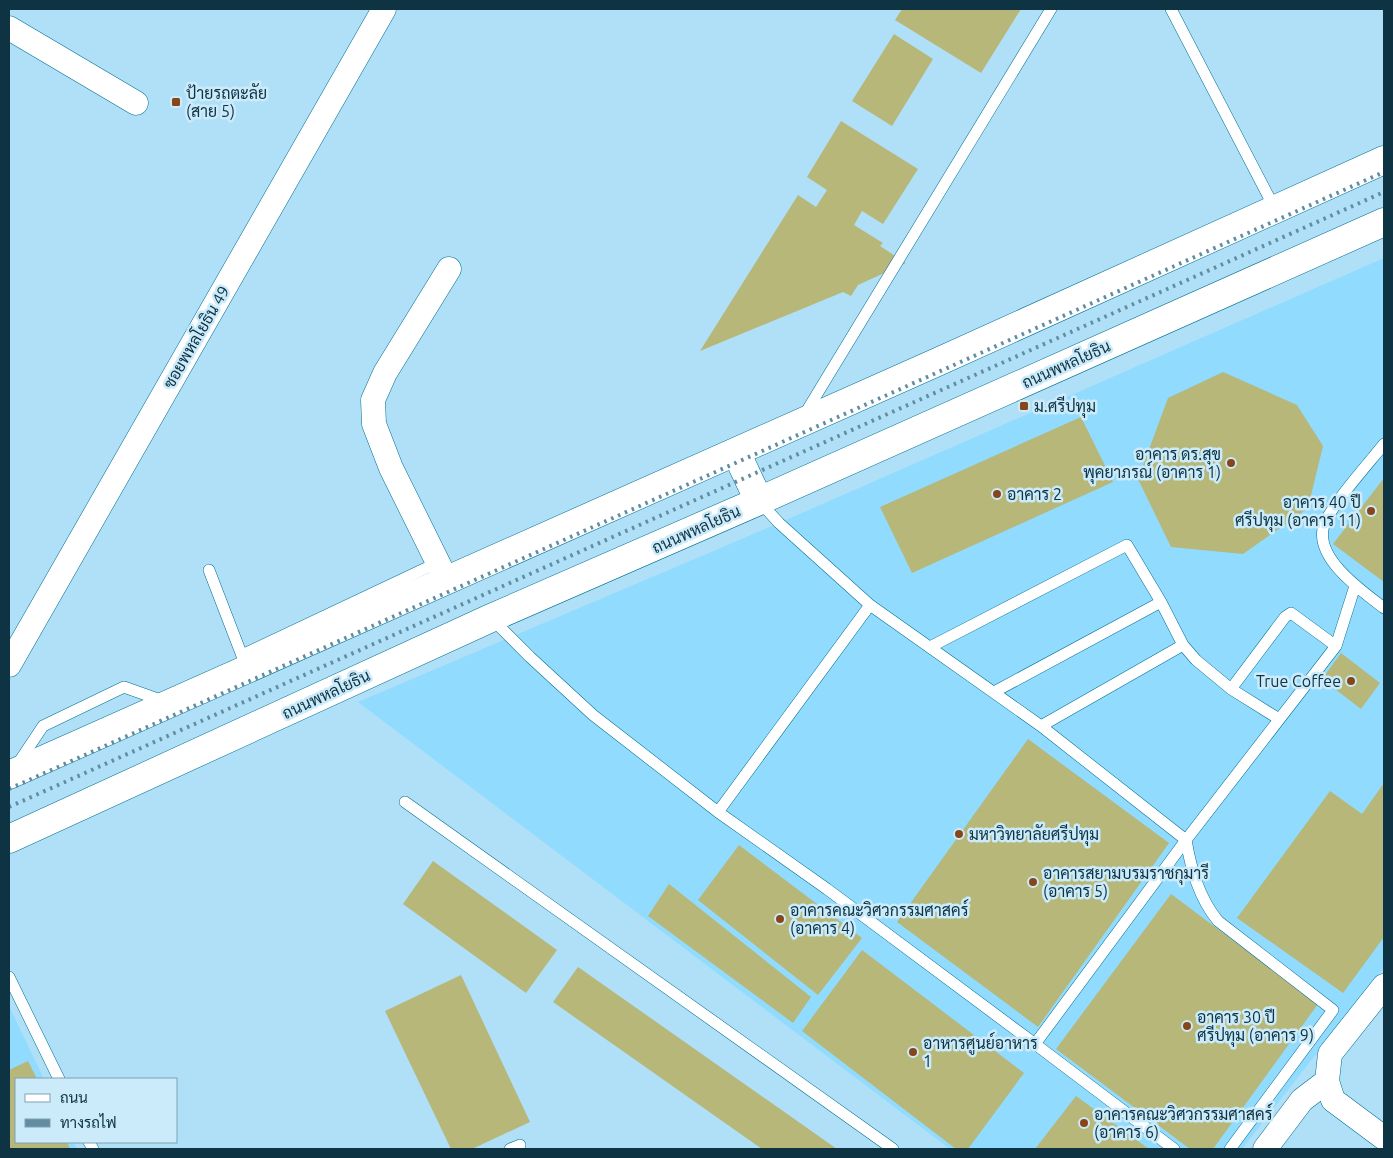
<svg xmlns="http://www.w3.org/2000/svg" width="1393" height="1158" font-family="Ubuntu,Sarabun,sans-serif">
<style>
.built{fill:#91dbfe}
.building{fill:#b6b779}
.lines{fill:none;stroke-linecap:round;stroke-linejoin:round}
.lane-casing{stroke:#006f91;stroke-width:12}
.street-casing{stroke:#006f91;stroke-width:25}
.primary-casing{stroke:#006f91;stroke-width:29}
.lane{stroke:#fff;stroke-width:11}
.street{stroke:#fff;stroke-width:24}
.primary{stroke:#fff;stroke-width:28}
.rail{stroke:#628da1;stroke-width:4;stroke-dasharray:2.5 5;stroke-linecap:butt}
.poi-dot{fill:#89451a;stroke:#cbebfa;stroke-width:2}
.labels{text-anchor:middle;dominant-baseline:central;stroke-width:5;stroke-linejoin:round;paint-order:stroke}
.poi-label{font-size:16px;fill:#0e3343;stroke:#cbebfa;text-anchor:start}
.street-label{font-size:16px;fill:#0e3343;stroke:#cbebfa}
</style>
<rect width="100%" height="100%" fill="#afe0f8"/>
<!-- built -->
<path class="built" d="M1384 258V967L1242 1149H950L358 702 779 523Z
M9 1006 44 1079H16V1142H73L77 1149H9Z"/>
<!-- building -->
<path class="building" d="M902 9H1021L981 73 895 20Z
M894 34 933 59 892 126 852 101Z
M841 121 918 169 883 224 862 211 854 225 883 243 880 246 906 263 858 285 851 296 843 292 700 351 798 195 816 207 827 190 807 177Z
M1223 372 1297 405 1323 446 1308 508 1243 554 1171 547 1138 479 1168 398Z
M1081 417 1113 482 912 573 880 507Z
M1384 478V582L1333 544Z
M1341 653 1380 683 1361 709 1322 679Z
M1028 739 1169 843 1038 1027 897 922Z
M1384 783V937L1343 993 1237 918 1330 791 1362 814Z
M739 845 862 938 818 995 698 900Z
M433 861 557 950 526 993 403 904Z
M669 884 811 997 793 1023 648 916Z
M1171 894 1318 1004 1213 1149H1190L1056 1049Z
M862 950 1024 1073 968 1149H956L802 1031Z
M578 967 837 1149H762L553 1002Z
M461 975 530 1122 472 1149H451L385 1011Z
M28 1061 37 1079H16V1142H67L70 1149H9V1070Z
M1076 1096 1149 1149H1035Z"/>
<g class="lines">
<!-- lane casing -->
<g class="lane-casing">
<path id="lane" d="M1171 9 1275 209
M803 417 1051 9
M1384 444C1370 462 1326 510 1323 529 1317 560 1362 591 1384 608
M759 501 779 523 870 605 1041 726 1186 840C1191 869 1199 898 1218 921L1333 1010 1230 1149
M209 570 244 661
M491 618 530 657 593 715 718 812 827 889 1035 1044 1174 1149
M930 647 1127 545 1161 602 1183 645 1196 660 1231 689 1279 719
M242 655 437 563
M1231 689 1285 617 1291 613 1336 646
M994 692 1161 602
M1041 726 1183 645
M17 765 43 726 124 687 166 702
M405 802 893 1149
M718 812 870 605
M9 977 59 1079
M1035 1044 1186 840 1336 646 1355 586
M89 1142 93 1149
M510 1149 520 1145"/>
</g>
<!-- street casing -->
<g class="street-casing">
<path id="street" d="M9 28 136 103
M447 581 391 468 374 424 373 400 385 373 449 269
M9 665 384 9
M1384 986 1330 1054 1327 1081 1333 1100 1384 1138
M1265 1149 1302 1100 1327 1081"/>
</g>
<!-- primary casing -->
<g class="primary-casing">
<path id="primary" d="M736 452 759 501
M9 775C468 573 927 368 1384 160
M9 839 491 618 759 501 1384 222"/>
</g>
<!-- lane -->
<use href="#lane" class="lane"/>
<!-- street -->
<use href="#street" class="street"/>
<!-- primary -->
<use href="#primary" class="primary"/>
<!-- rail -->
<path class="rail" d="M9 789 1384 172
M9 807 1384 192"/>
</g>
<!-- markers -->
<g class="poi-dot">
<rect x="171" y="97" width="10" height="10" rx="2.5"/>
<rect x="1019" y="401" width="10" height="10" rx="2.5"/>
<circle cx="1231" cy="463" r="5"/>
<circle cx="997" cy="494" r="5"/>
<circle cx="1371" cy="511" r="5"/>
<circle cx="1351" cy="681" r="5"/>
<circle cx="959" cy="834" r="5"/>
<circle cx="1033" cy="882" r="5"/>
<circle cx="780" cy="919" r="5"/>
<circle cx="1187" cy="1026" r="5"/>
<circle cx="913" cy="1052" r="5"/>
<circle cx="1084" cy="1123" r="5"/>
</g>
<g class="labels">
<!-- poi labels -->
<g class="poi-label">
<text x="186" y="93">ป้ายรถตะลัย<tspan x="186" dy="18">(สาย 5)</tspan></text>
<text x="1034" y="406">ม.ศรีปทุม</text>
<text x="1221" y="454" text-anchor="end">อาคาร ดร.สุข<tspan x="1221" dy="18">พุคยาภรณ์ (อาคาร 1)</tspan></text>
<text x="1007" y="494">อาคาร 2</text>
<text x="1361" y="502" text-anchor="end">อาคาร 40 ปี<tspan x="1361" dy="18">ศรีปทุม (อาคาร 11)</tspan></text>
<text x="1341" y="681" text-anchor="end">True Coffee</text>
<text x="969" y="834">มหาวิทยาลัยศรีปทุม</text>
<text x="1043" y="873">อาคารสยามบรมราชกุมารี<tspan x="1043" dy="18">(อาคาร 5)</tspan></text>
<text x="790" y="910">อาคารคณะวิศวกรรมศาสคร์<tspan x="790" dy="18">(อาคาร 4)</tspan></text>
<text x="1197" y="1017">อาคาร 30 ปี<tspan x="1197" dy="18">ศรีปทุม (อาคาร 9)</tspan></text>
<text x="923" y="1043">อาหารศูนย์อาหาร<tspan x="923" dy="18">1</tspan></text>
<text x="1094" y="1114">อาคารคณะวิศวกรรมศาสคร์<tspan x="1094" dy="18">(อาคาร 6)</tspan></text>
</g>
<!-- street labels -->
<g class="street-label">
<text transform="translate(196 337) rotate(-60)">ซอยพหลโยธิน 49</text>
<text transform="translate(1066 364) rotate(-24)">ถนนพหลโยธิน</text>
<text transform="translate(696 529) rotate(-24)">ถนนพหลโยธิน</text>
<text transform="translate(326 694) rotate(-25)">ถนนพหลโยธิน</text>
</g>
</g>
<!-- border -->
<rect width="1393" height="1158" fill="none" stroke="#0e3343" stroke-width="20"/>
<!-- legend -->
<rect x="15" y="1078" width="162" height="65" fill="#cbebfa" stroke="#7fa1b1"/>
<rect x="25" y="1094" width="25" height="8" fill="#ffffff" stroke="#7fa1b1"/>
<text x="60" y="1103" font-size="15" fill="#0e3343">ถนน</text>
<rect x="25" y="1119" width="25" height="8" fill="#628da1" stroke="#7fa1b1"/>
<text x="60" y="1128" font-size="15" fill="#0e3343">ทางรถไฟ</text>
</svg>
